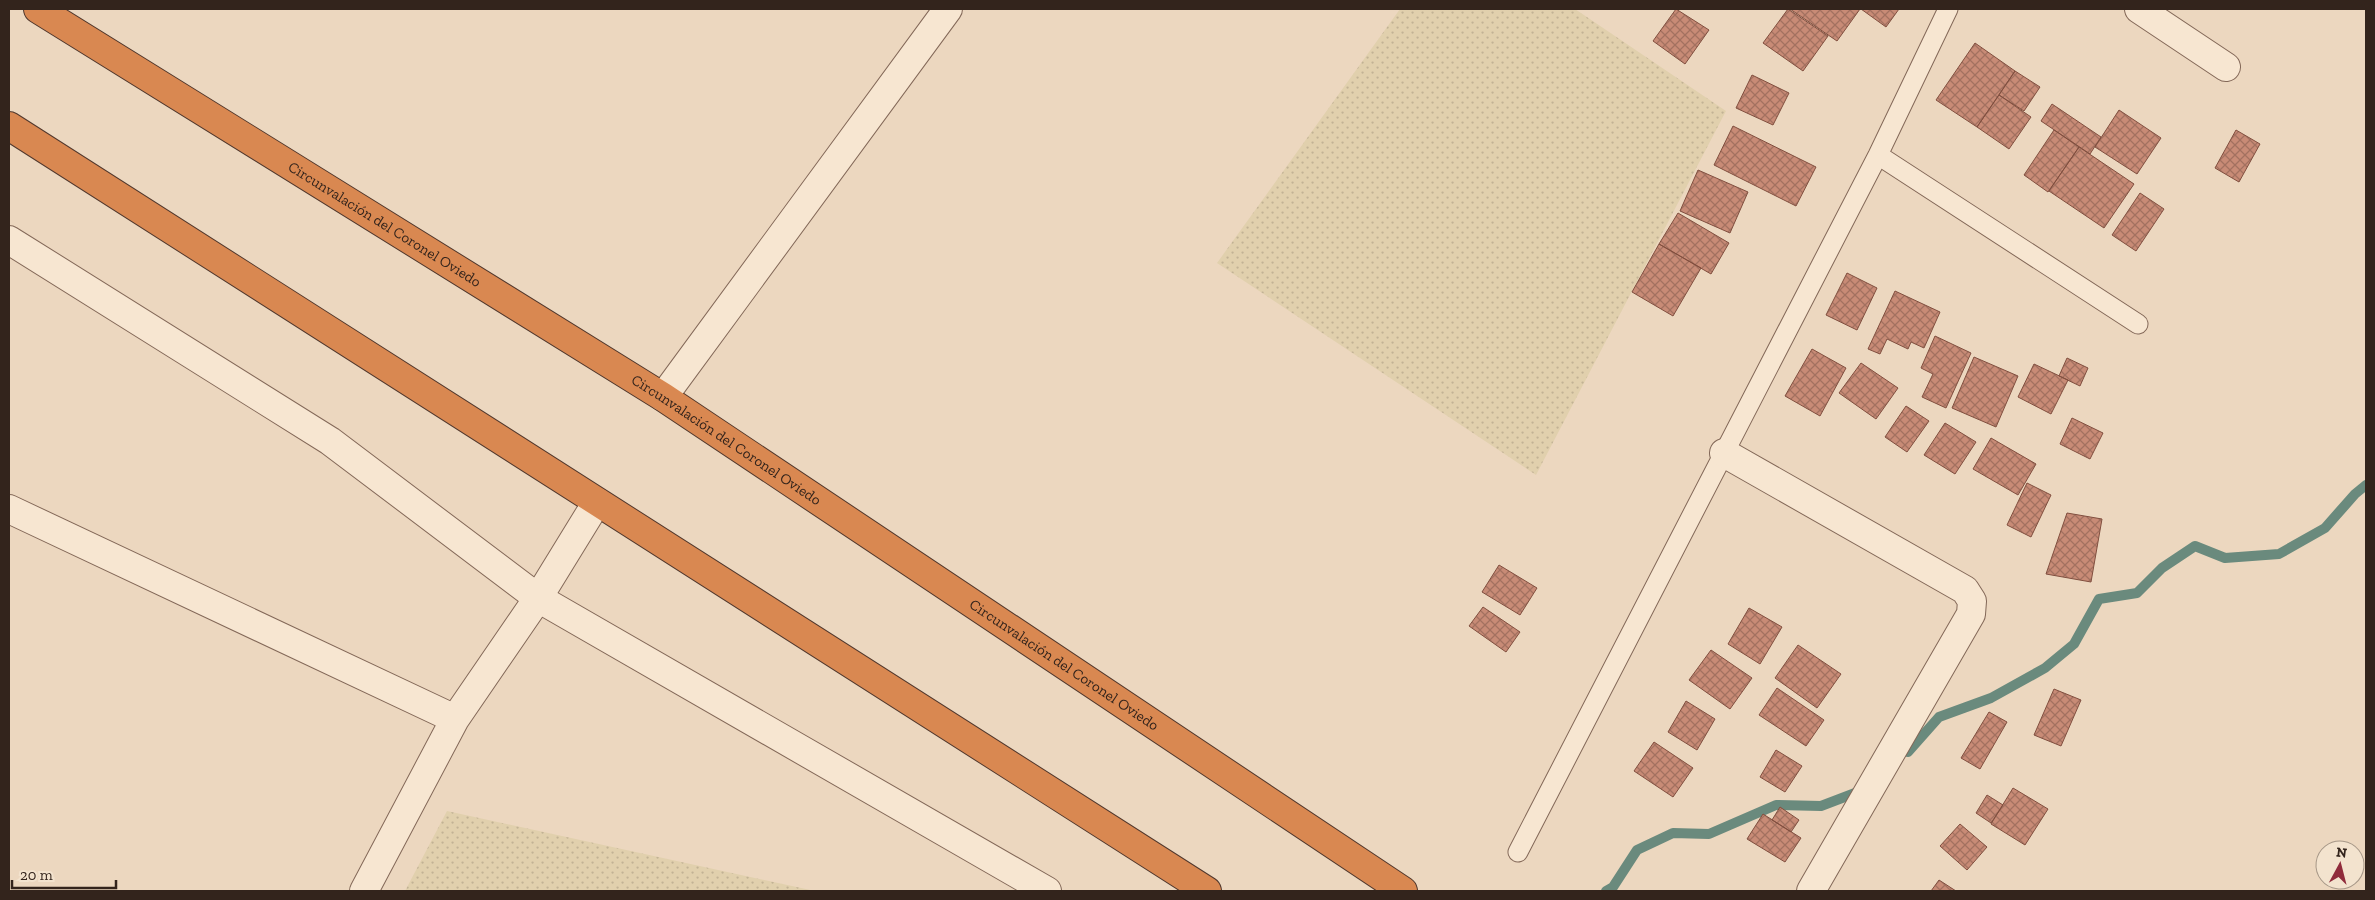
<svg xmlns="http://www.w3.org/2000/svg" width="2375" height="900" font-family="'Zilla Slab',serif">
<style>
.farmland{fill:url(#farmland-dots)}
.lines{fill:none;stroke-linecap:round;stroke-linejoin:round}
.stream{stroke:#6a8a7d;stroke-width:10}
.building{fill:url(#building-cross-hatch);stroke:#814f3f}
.lane-casing{stroke:#836858;stroke-width:21}
.street-casing{stroke:#836858;stroke-width:30}
.highway-casing{stroke:#51382d;stroke-width:30}
.lane{stroke:#f7e6d1;stroke-width:19}
.street{stroke:#f7e6d1;stroke-width:28}
.highway{stroke:#d98851;stroke-width:28}
.labels{text-anchor:middle;dominant-baseline:central;stroke-width:4;stroke-linejoin:round;paint-order:stroke}
.street-label{font-size:15px;fill:#33241c;stroke:#f3e3ce}
</style>
<defs>
<pattern id="farmland-dots" width="8" height="8" patternUnits="userSpaceOnUse" patternTransform="scale(1.25)"><rect width="8" height="8" fill="#e1d0ad"/><path d="M2 2h.1M6 6h.1" fill="none" stroke="#c2b294" stroke-width="1.8" stroke-linecap="round"/></pattern>
<pattern id="building-cross-hatch" width="8" height="8" patternUnits="userSpaceOnUse" patternTransform="scale(1.25)"><rect width="8" height="8" fill="#c88b76"/><path d="M0 0l8 8M0 8l8-8" fill="none" stroke="#a37160"/></pattern>
</defs>
<rect width="100%" height="100%" fill="#ecd7bf"/>
<!-- farmland -->
<path class="farmland" d="M1400 9H1575L1726 111 1536 475 1217 263Z
M447 811 815 891H405Z"/>
<g class="lines">
<!-- stream -->
<path class="stream" d="M1908 752 1939 717 1991 698 2045 668 2074 644 2099 599 2137 593 2162 568 2195 546 2225 558 2279 554 2325 528 2355 494 2366 485
M1606 891 1613 887 1637 850 1673 833 1709 834 1776 805 1821 806 1863 790"/>
</g>
<!-- building -->
<path class="building" d="M1676 9 1709 30 1685 64 1653 41Z
M1788 9 1828 36 1803 71 1763 43Z
M1790 9H1860L1837 41Z
M1861 9H1899L1886 27Z
M1975 43 2015 71 1977 127 1936 100Z
M2015 71 2040 87 2024 111 1999 95Z
M1752 75 1789 93 1773 125 1736 108Z
M1999 95 2031 117 2009 149 1977 127Z
M2052 104 2101 137 2090 154 2041 121Z
M2119 110 2161 138 2137 174 2095 147Z
M1733 126 1816 167 1796 206 1714 165Z
M2054 130 2079 147 2048 192 2024 175Z
M2236 130 2260 144 2239 182 2215 168Z
M2079 147 2134 184 2104 228 2049 191Z
M1698 170 1748 192 1730 233 1680 211Z
M2140 193 2164 209 2136 251 2112 235Z
M1678 213 1729 243 1711 274 1659 244Z
M1659 244 1701 268 1673 316 1632 292Z
M1847 273 1877 288 1857 330 1826 315Z
M1895 291 1940 312 1924 348 1911 342 1908 349 1887 339 1880 354 1868 349Z
M1935 336 1971 353 1946 408 1922 397 1933 374 1921 368Z
M1812 349 1846 368 1820 416 1785 396Z
M1974 357 2018 376 1996 427 1952 408Z
M2067 358 2088 368 2080 386 2059 376Z
M1861 363 1898 388 1876 419 1839 393Z
M2034 364 2068 380 2051 414 2018 397Z
M1906 406 1929 421 1907 452 1885 437Z
M2072 418 2103 433 2090 459 2060 444Z
M1945 423 1976 442 1955 474 1924 455Z
M1991 438 2036 464 2018 495 1973 469Z
M2027 483 2051 495 2031 537 2007 525Z
M2067 513 2102 519 2091 582 2046 574Z
M1499 565 1537 588 1520 615 1482 592Z
M1483 607 1520 632 1506 652 1469 626Z
M1749 608 1782 627 1760 664 1728 644Z
M1798 645 1841 674 1817 708 1775 678Z
M1711 650 1752 678 1730 709 1689 680Z
M1777 688 1824 720 1806 746 1759 715Z
M2054 689 2081 700 2061 746 2034 735Z
M1686 701 1715 719 1697 750 1668 732Z
M1989 712 2007 722 1980 769 1961 758Z
M1654 742 1693 768 1673 797 1634 771Z
M1776 750 1802 766 1785 792 1760 777Z
M2013 788 2048 809 2025 845 1991 824Z
M1987 795 2003 805 1991 823 1976 813Z
M1780 807 1799 820 1791 832 1772 820Z
M1763 814 1801 838 1785 862 1747 839Z
M1960 824 1987 847 1967 870 1940 846Z
M1939 880 1956 891H1931Z"/>
<g class="lines">
<!-- lane casing -->
<g class="lane-casing">
<path id="lane" d="M1878 155 2138 324
M1518 852 1878 155 1948 9"/>
</g>
<!-- street casing -->
<g class="street-casing">
<path id="street" d="M2139 9 2226 67
M9 240 330 441 538 598 1047 891
M663 397 948 9
M1724 453 1965 590 1972 601 1971 614 1811 891
M9 509 455 719
M364 891 455 719 538 598 597 502"/>
</g>
<!-- highway casing -->
<g class="highway-casing">
<g id="highway">
<path id="s1" d="M38 9 663 397 1403 891"/>
<path d="M9 126 1207 891"/>
</g>
</g>
<!-- lane -->
<use href="#lane" class="lane"/>
<!-- street -->
<use href="#street" class="street"/>
<!-- highway -->
<use href="#highway" class="highway"/>
</g>
<g class="labels">
<!-- street labels -->
<g class="street-label">
<text stroke="none"><textPath href="#s1" startOffset="408">Circunvalación del Coronel Oviedo</textPath></text>
<text stroke="none"><textPath href="#s1" startOffset="812">Circunvalación del Coronel Oviedo</textPath></text>
<text stroke="none"><textPath href="#s1" startOffset="1218">Circunvalación del Coronel Oviedo</textPath></text>
</g>
</g>
<!-- border -->
<rect width="2375" height="900" fill="none" stroke="#33241c" stroke-width="20"/>
<!-- north arrow -->
<g transform="translate(2340 865) rotate(7)"><circle r="24" fill="#f3e3ce" stroke="#a69787"/>
<path d="M0-4L9 19L0 12L-9 19Z" fill="#902b3b"/>
<text y="-8" font-size="14" font-weight="bold" text-anchor="middle" fill="#33241c">N</text>
</g>
<!-- scale -->
<path d="M12 880v8h104v-8" fill="none" stroke="#33241c" stroke-width="2.5"/>
<text x="20" y="880" font-size="15" fill="#33241c" stroke="#f3e3ce" stroke-width="4" paint-order="stroke">20 m</text>
</svg>
